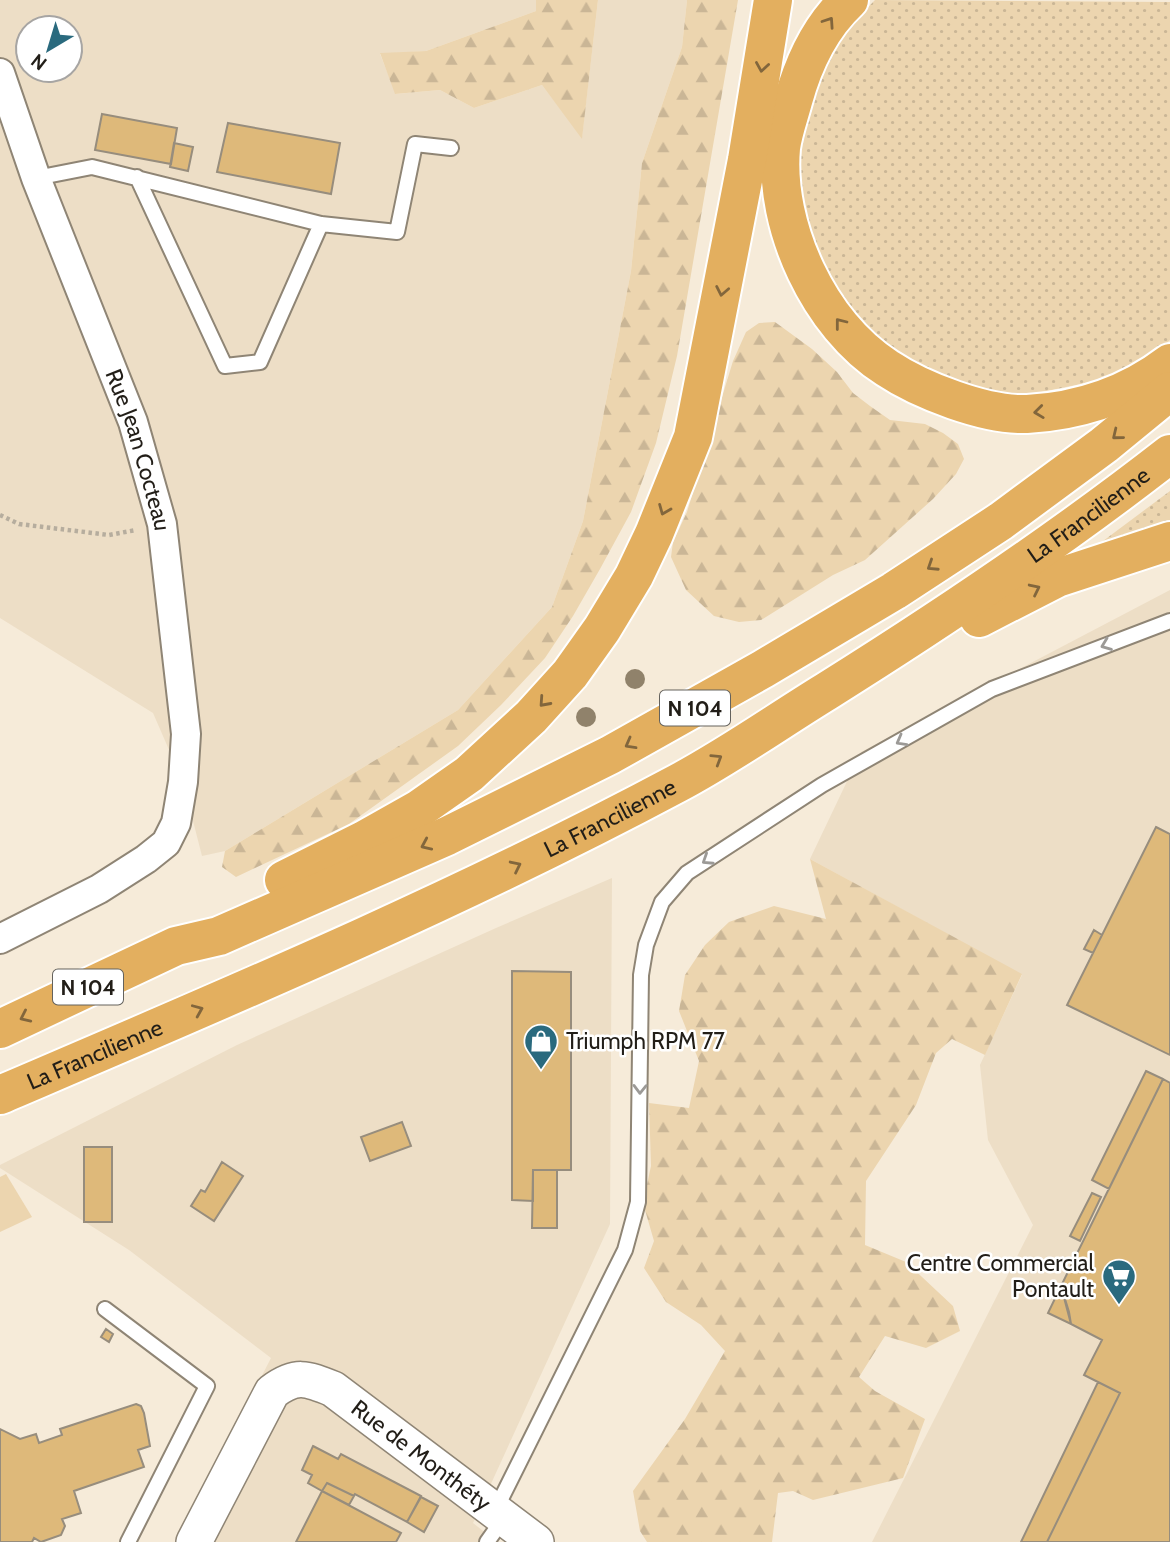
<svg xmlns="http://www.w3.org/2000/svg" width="1170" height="1542" font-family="Cabin,sans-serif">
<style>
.built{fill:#eddec6;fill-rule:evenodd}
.grass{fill:url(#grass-dots)}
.forest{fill:url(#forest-firs)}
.park{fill:#ecd5af}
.building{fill:#deb97a;stroke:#978d7d;stroke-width:2}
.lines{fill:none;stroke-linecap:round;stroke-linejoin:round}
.service-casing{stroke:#8f8575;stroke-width:18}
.minor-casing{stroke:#8f8575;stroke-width:32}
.tertiary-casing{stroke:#8f8575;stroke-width:38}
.trunk-casing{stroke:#fff;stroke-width:42}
.path{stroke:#b6ad9e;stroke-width:4.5;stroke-dasharray:3.5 3.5;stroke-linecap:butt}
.service{stroke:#fff;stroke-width:14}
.minor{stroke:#fff;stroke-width:28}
.tertiary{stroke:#fff;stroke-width:35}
.trunk{stroke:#e3af5f;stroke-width:38}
.tree{fill:#90826b}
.oneway{stroke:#82663c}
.oneway2{stroke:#9c9a97}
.labels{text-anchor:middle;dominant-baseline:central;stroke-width:5;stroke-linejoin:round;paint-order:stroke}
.shield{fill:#fff;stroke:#64625d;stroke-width:2}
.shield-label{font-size:21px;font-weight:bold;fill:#221e18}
.street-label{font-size:23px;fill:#221e18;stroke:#fff}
.poi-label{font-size:23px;fill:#221e18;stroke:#fff;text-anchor:start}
</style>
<defs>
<pattern id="grass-dots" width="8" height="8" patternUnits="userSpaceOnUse" patternTransform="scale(1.75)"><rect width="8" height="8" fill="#ecd5af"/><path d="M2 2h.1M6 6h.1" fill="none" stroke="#cab696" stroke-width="1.8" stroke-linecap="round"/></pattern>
<pattern id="forest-firs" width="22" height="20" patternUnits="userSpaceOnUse" patternTransform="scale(1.75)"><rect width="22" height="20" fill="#ecd5af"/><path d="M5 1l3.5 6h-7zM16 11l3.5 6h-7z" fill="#cab696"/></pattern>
</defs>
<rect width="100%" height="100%" fill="#f6ebd9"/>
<!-- built -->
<path class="built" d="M0 0H536V11L426 51 380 54 396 94 440 90 474 108 542 85 582 137 598 0H687L682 47 642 163 631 271 583 521 552 607 458 710 225 851 202 856 183 782 153 713 0 618ZM28 28H70V70H28Z
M1170 590V1542H872L1033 1225 988 1140 980 1065 1022 975 810 859 861 752Z
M612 878 610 1224 473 1523 497 1542H176L271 1358 129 1250 0 1168V1165L237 1045 496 928Z"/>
<!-- grass -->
<path class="grass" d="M875 0 1170 2V340L1130 374 1022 396 948 383 863 332 815 257 794 182 799 114 834 42Z
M1170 491V526L1091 550Z"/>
<!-- forest -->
<path class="forest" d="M536 0H598L582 139 542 85 474 108 440 90 395 94 380 53 426 51 536 11Z
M687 0H738L677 356 656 443 631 512 600 569 573 616 545 658 501 705 458 746 349 824 236 877 222 867 225 851 458 710 552 607 583 521 631 271 642 163 682 47Z
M775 322 812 349 837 372 853 393 870 406 890 420 925 424 943 433 958 444 964 459 956 474 933 499 865 560 833 575 761 620 739 622 714 616 686 590 671 557 673 542 687 512 733 361 746 332 759 323Z
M810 859 1022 974 985 1055 952 1039 936 1053 916 1105 866 1181 865 1245 906 1262 953 1306 960 1331 926 1348 885 1336 859 1377 875 1391 925 1419 903 1478 813 1500 793 1491 778 1493 772 1542H647L640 1531 633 1491 685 1419 725 1351 701 1325 666 1302 644 1268 654 1241 643 1203 651 1166 649 1103 689 1108 699 1061 679 1011 685 975 705 945 729 922 774 906 826 919Z"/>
<!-- park -->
<path class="park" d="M6 1174 32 1217 0 1232V1177Z"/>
<!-- building -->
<path class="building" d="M102 114 177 128 171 164 95 150Z
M228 123 340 143 331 194 217 172Z
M174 143 193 147 188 171 170 167Z
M1156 827 1170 834V1055L1067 1005Z
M1094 930 1102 935 1093 953 1084 949Z
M512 971 571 972V1170H533V1201L512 1200Z
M1146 1071 1163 1079 1109 1189 1092 1180Z
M1163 1079 1170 1083V1542H1047L1120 1393 1084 1375 1102 1340 1071 1324 1061 1286Z
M402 1122 411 1146 370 1161 361 1137Z
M84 1147H112V1222H84Z
M222 1162 243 1176 214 1221 191 1206 201 1190 205 1192Z
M533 1170H557V1228H532Z
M1092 1193 1101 1197 1080 1241 1070 1236Z
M1061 1286 1069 1312 1071 1324 1048 1313Z
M106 1329 113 1334 109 1342 101 1337Z
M1098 1382 1120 1393 1047 1542H1021Z
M136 1404 141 1406 144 1413 150 1446 138 1450 144 1467 74 1491 81 1513 62 1519 65 1526 61 1535 41 1542 34 1538 32 1542H0V1429L20 1439 36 1434 39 1443 62 1435 60 1429Z
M313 1446 338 1459 341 1454 421 1496 407 1522 355 1494 354 1496 327 1483 322 1491 308 1483 312 1475 302 1470Z
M327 1483 354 1496 349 1505 322 1491Z
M322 1491 401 1533 396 1542H296Z
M421 1497 438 1506 424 1532 407 1522Z"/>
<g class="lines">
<!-- service casing -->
<g class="service-casing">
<path id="service" d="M137 177 225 366 260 362 321 224
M36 178 92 167 321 224 397 232 415 144 451 148
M105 1309 207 1386 128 1542
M495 1511 625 1250 638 1202 641 975 646 945 662 902 687 873 822 785 992 689 1170 621
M487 1542 504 1518"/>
</g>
<!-- minor casing -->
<g class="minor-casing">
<g id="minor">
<path id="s1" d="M0 73 36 178 133 422 162 524 186 734 183 782 176 823 166 843 146 859 99 889 0 939"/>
</g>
</g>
<!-- tertiary casing -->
<g class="tertiary-casing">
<g id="tertiary">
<path id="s2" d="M194 1542 272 1392C296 1374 306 1378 333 1389L536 1542"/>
</g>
</g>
<!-- trunk casing -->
<g class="trunk-casing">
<g id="trunk">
<path d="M849 0C820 27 803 64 793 101 789 116 783 132 781 148 774 226 819 325 887 368 908 382 931 392 954 400 977 408 1003 415 1027 414 1079 411 1128 395 1170 363"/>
<path d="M979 618 1057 578 1170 541"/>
<path d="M284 880 364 840 419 809 469 774 531 717 570 674 602 629 634 576 654 534 693 437 747 160 773 0"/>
<path d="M0 1029 176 946 219 936 447 836 610 755 763 669 894 591 1001 521 1104 445 1170 391"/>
<path id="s3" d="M0 1095C229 997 459 900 678 783 729 756 778 721 827 691 945 617 1060 540 1170 454"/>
</g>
</g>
<!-- path -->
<path class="path" d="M0 515 19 524 109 535 136 530"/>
<!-- service -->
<use href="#service" class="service"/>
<!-- minor -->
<use href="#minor" class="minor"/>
<!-- tertiary -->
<use href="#tertiary" class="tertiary"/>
<!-- trunk -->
<use href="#trunk" class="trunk"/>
</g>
<!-- trees -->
<g class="tree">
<circle cx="635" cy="679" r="10"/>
<circle cx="586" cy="717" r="10"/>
</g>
<!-- one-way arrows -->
<defs><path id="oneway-chevron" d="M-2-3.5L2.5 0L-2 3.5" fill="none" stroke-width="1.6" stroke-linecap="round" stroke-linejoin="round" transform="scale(1.75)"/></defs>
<g class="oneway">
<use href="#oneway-chevron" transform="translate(829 22) rotate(-56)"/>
<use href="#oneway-chevron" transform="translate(762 67) rotate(99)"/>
<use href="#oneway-chevron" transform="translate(722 291) rotate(101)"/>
<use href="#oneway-chevron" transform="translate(840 323) rotate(-128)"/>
<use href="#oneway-chevron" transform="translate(1039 412) rotate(173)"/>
<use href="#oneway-chevron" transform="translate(1117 435) rotate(141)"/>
<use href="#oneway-chevron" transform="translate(664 510) rotate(112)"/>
<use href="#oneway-chevron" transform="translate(932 566) rotate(147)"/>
<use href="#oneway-chevron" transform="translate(1035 589) rotate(-26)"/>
<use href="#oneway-chevron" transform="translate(544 702) rotate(132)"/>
<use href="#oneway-chevron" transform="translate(630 744) rotate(151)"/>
<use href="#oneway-chevron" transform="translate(717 759) rotate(-32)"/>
<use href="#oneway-chevron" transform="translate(426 845) rotate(156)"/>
<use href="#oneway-chevron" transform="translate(516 866) rotate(-26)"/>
<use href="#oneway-chevron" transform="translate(198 1010) rotate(-23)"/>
<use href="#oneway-chevron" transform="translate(25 1017) rotate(155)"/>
</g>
<g class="oneway2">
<use href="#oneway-chevron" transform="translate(1106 645) rotate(159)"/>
<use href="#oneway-chevron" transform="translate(901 741) rotate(151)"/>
<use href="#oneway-chevron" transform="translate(707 860) rotate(147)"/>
<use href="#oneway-chevron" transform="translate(640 1089) rotate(91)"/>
</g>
<!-- icons -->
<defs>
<g id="shop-pin" transform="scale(1.75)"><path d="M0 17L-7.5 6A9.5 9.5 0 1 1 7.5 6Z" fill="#2a6a7e" stroke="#fff"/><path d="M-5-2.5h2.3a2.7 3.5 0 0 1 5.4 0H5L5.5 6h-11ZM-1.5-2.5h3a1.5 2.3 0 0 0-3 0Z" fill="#fff"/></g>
<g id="supermarket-pin" transform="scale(1.75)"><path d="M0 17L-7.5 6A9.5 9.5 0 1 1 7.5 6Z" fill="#2a6a7e" stroke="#fff"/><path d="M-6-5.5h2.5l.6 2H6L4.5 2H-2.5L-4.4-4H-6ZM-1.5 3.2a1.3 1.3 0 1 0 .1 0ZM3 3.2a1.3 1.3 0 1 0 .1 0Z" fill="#fff"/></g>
</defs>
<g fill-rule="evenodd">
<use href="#shop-pin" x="541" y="1041"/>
<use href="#supermarket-pin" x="1119" y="1276"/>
</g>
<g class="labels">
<!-- shield labels -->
<g class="shield">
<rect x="660" y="690.5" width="70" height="35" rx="5"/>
<rect x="53" y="969.5" width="70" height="35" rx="5"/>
</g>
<g class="shield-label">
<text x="695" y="708">N 104</text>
<text x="88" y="987">N 104</text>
</g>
<!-- street labels -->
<g class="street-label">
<text stroke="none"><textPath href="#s1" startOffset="402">Rue Jean Cocteau</textPath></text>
<text stroke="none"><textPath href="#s3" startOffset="1237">La Francilienne</textPath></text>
<text stroke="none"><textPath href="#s3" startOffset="670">La Francilienne</textPath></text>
<text stroke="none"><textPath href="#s3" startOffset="103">La Francilienne</textPath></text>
<text stroke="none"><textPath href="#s2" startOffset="345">Rue de Monthéty</textPath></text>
</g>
<!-- poi labels -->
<g class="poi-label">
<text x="566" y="1041">Triumph RPM 77</text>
<text x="1094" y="1263" text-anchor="end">Centre Commercial<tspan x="1094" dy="26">Pontault</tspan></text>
</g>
</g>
<!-- north arrow -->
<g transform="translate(49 49) rotate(218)"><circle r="33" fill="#ffffff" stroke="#a7a5a3" stroke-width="2"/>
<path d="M0-5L12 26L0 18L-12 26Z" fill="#2a6a7e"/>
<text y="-10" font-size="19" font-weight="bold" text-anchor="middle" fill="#221e18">N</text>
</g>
</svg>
